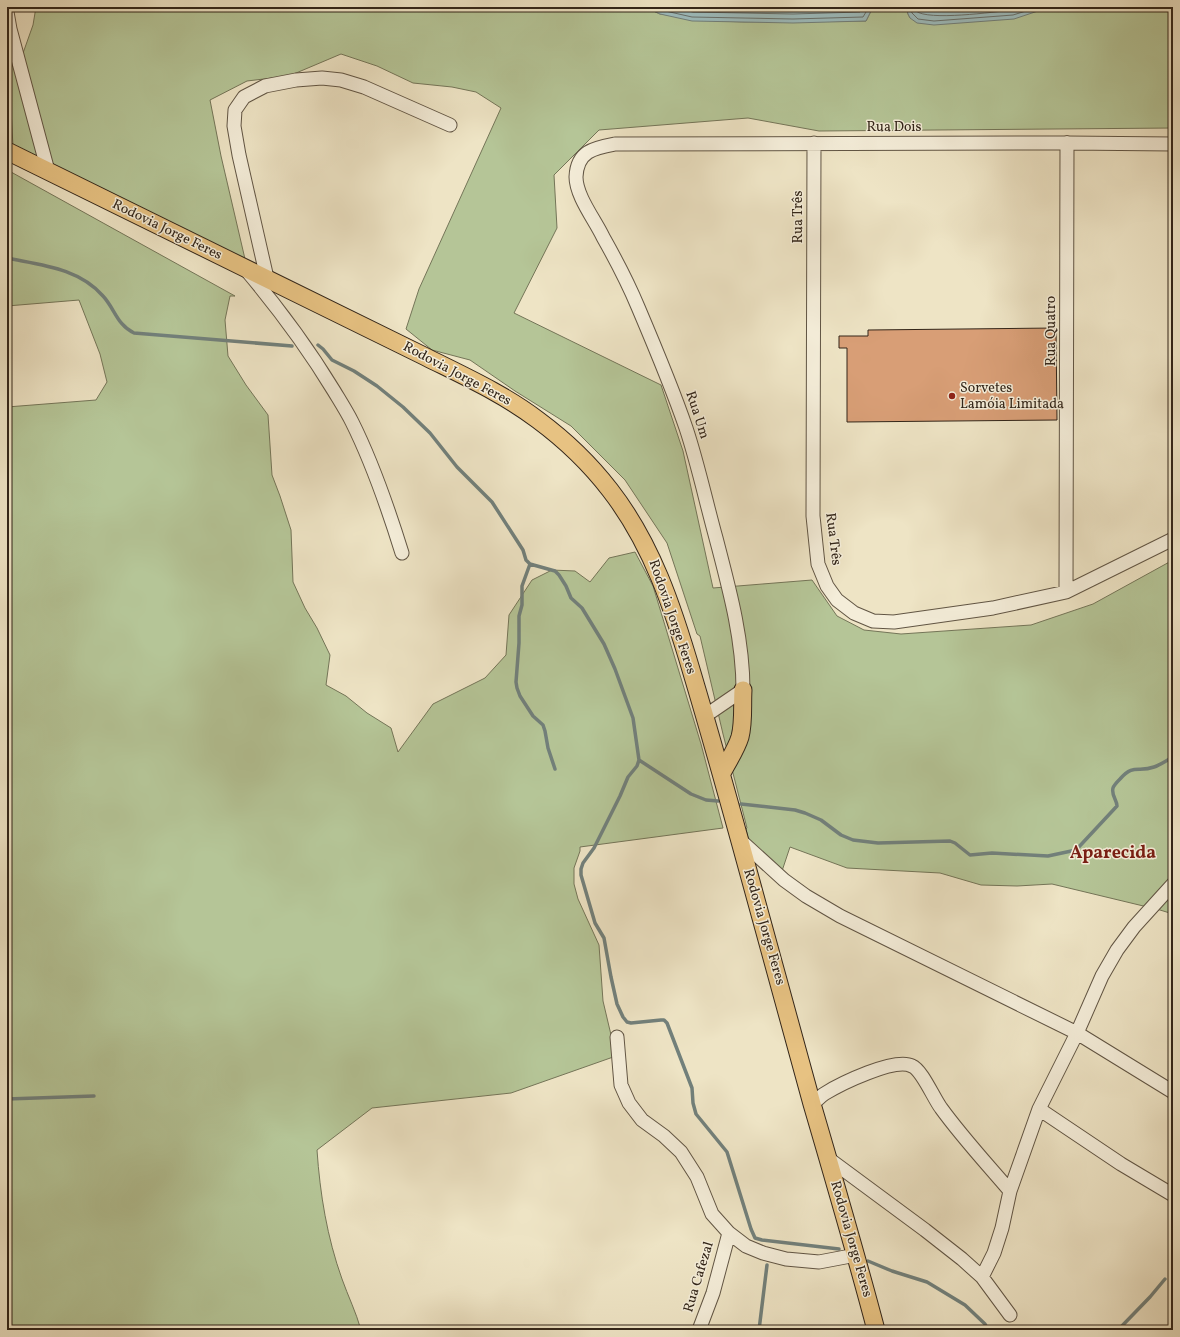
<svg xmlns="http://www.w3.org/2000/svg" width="1180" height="1337" font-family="Vollkorn,serif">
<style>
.green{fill:#b5c597;stroke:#747558}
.water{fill:#9dbcbd;stroke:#72807b}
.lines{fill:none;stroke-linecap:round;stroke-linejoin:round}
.shore{stroke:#68706b;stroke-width:1}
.stream{stroke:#72807b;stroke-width:3.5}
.building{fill:#d89e76;stroke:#322519}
.minor-casing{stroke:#615544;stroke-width:15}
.major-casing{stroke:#322519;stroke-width:19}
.minor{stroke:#f4edd9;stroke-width:13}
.major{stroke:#e7c282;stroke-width:17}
.poi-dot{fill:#8f2418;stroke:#f4edd9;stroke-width:1.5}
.labels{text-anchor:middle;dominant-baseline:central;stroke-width:3;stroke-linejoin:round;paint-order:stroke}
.street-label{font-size:14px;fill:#322519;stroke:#f4edd9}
.poi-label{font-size:14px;fill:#322519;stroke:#f4edd9;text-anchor:start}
.district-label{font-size:18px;font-weight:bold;fill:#7a1f14;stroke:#f4edd9}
</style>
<rect width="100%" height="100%" fill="#eee4c5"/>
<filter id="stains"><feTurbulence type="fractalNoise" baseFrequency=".005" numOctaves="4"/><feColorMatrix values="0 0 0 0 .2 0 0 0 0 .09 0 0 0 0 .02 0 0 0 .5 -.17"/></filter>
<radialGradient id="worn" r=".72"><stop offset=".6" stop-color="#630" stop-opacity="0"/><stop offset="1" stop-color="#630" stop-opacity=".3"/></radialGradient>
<!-- green -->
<path class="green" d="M36 7H645L660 14 717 21 745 22 866 21 873 7H906L908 14 910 18 1044 10 1050 7H1173V128L819 131 748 118 599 130 554 175 557 228 514 313 661 385 683 451 713 588 812 580 837 616 864 630 901 634 1031 625 1093 604 1173 560V914L1160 910 1052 884 1017 886 981 885 940 873 847 868 790 847 780 877 753 860 746 829 747 828 723 734 700 636 697 634 667 543 625 480 571 426 515 391 470 360 432 350 406 329 419 289 501 108 476 92 452 87 413 83 377 66 341 54 289 76 247 81 210 100 221 156 245 259 13 147 9 70 22 56 33 25Z
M7 171 11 173V172L235 296H230L225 320 228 356 246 385 268 415 272 475 280 496 291 530 293 582 305 608 317 628 330 655 326 685 346 696 367 713 391 728 398 752 433 704 485 678 506 655 509 615 532 580 552 570 575 571 590 582 609 558 635 552 653 586 701 744 723 828 580 847V851L574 868V884L578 899 599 945 603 1001 616 1056 511 1093 372 1108 317 1150C320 1194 327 1237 342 1279 348 1296 356 1312 361 1330H7V407L96 400 107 382 100 354 79 300 7 306Z"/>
<!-- water -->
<path class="water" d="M645 7H873L866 21 793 23 692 21 660 14Z
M906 7H1050L1014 19 934 25 917 23 910 18 908 14Z"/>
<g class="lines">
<!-- shore -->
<path class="shore" d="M654 7 661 10 692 17 793 19 863 17 869 7
M669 7 693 12 793 14 860 12 863 7
M741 7H823
M910 7 912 13 918 19 934 21 1013 15 1039 7
M916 7V11C928 21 994 12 1012 10L1022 7
M922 7 934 10 973 7"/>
<!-- stream -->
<path class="stream" d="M7 258C41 265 79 268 103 296 115 309 117 325 134 333L292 346
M318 345 323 349 332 360 354 371 377 386 403 407 430 433 457 467 492 502 523 550 526 560 530 564 555 571 559 575 566 586 571 598 582 608 604 644 615 669 633 718 639 760 637 766 628 777 620 796 594 848 583 863 581 869V875L595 923 604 938 611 977 617 1004 623 1017 627 1022 631 1023 661 1020H664L667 1023 692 1088 693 1103 696 1114 727 1152 751 1229 755 1238 762 1240 839 1249
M530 564 522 586V605L519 616V643L516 682 517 688 520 696 533 716 543 725 545 731 548 748 555 769
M639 760 691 794 706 800 718 801
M741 804 795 810 805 813 821 820 841 835 853 840 878 843 950 841 955 843 970 855 992 853 1048 856 1076 850 1117 806C1117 800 1111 795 1113 788 1114 785 1118 781 1120 779 1134 763 1138 773 1154 767 1160 765 1167 760 1173 757
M7 1099 94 1096
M868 1261 892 1271 927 1282 965 1305 985 1324 988 1330
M759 1330 767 1265
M1118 1330 1150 1297 1165 1279"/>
</g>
<!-- building -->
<path class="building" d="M1056 328 1057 420 847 422V348H839V336H868V330Z"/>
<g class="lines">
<!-- minor casing -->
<g class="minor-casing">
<path id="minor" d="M7 12 10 29 48 171
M814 143 813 516 818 564 827 586 837 600 854 613 873 621 894 622 993 608 1066 592 1173 539
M247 271C279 309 308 348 334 391 340 401 347 412 352 422 373 464 388 508 402 553
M267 278 239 155 234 126 235 110 244 97 265 86 296 80 322 78 341 80 364 87 450 125
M1066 592 1067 143
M705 716 743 690C743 638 729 588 716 538 706 502 698 464 686 428 672 387 655 347 638 307 628 283 616 260 603 237 595 220 576 196 576 177 577 151 594 148 615 144L1067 143 1173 144
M739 839 784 880 806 896 840 916 1077 1033 1173 1092
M617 1037 621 1085 629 1103 642 1120 664 1136 681 1152 697 1177 712 1214 729 1233 746 1246 763 1253 786 1259 819 1262 856 1255
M812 1104C816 1101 820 1097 824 1094 840 1084 895 1057 912 1066 922 1070 934 1099 941 1108 962 1137 987 1164 1010 1191
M1039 1109 1121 1164 1173 1195
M829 1159 925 1230 962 1259 982 1277 1010 1315
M982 1277 994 1253 1002 1228 1010 1191 1039 1109 1077 1033 1102 976 1117 950 1134 927 1173 884
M699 1330 713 1293 729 1233"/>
</g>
<!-- major casing -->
<g class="major-casing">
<path id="major" d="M7 151 426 357C464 376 504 394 538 420 565 440 590 464 610 490 652 544 673 608 692 673 709 730 725 787 741 845 765 931 788 1018 812 1104 834 1179 856 1254 876 1330
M722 773C728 761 736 750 740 737 744 722 742 705 743 690"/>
</g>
<!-- minor -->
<use href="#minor" class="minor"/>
<!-- major -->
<use href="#major" class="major"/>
</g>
<!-- markers -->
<circle class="poi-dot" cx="952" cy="396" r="4"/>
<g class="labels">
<!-- street labels -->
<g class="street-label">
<text x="894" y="127">Rua Dois</text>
<text transform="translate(798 217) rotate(-90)">Rua Três</text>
<text transform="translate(167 230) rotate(26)">Rodovia Jorge Feres</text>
<text transform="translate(1051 331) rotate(-90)">Rua Quatro</text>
<text transform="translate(457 374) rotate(28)">Rodovia Jorge Feres</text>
<text transform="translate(697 415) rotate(72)">Rua Um</text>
<text transform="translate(833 539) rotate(83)">Rua Três</text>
<text transform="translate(672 617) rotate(71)">Rodovia Jorge Feres</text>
<text transform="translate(764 927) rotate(74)">Rodovia Jorge Feres</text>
<text transform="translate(851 1239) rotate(74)">Rodovia Jorge Feres</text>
<text transform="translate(699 1277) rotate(-73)">Rua Cafezal</text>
</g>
<!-- poi labels -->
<g class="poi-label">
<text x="960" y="388">Sorvetes<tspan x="960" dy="16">Lamóia Limitada</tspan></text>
</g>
<!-- district labels -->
<g class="district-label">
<text x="1113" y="853">Aparecida</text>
</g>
</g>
<!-- margin -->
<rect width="1180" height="1337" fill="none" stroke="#eee4c5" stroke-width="24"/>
<rect x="8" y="8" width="1164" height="1321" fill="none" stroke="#322519" stroke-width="2"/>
<rect x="12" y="12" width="1156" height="1313" fill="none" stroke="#322519"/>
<rect width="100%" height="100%" filter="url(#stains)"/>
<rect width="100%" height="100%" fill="url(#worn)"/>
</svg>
